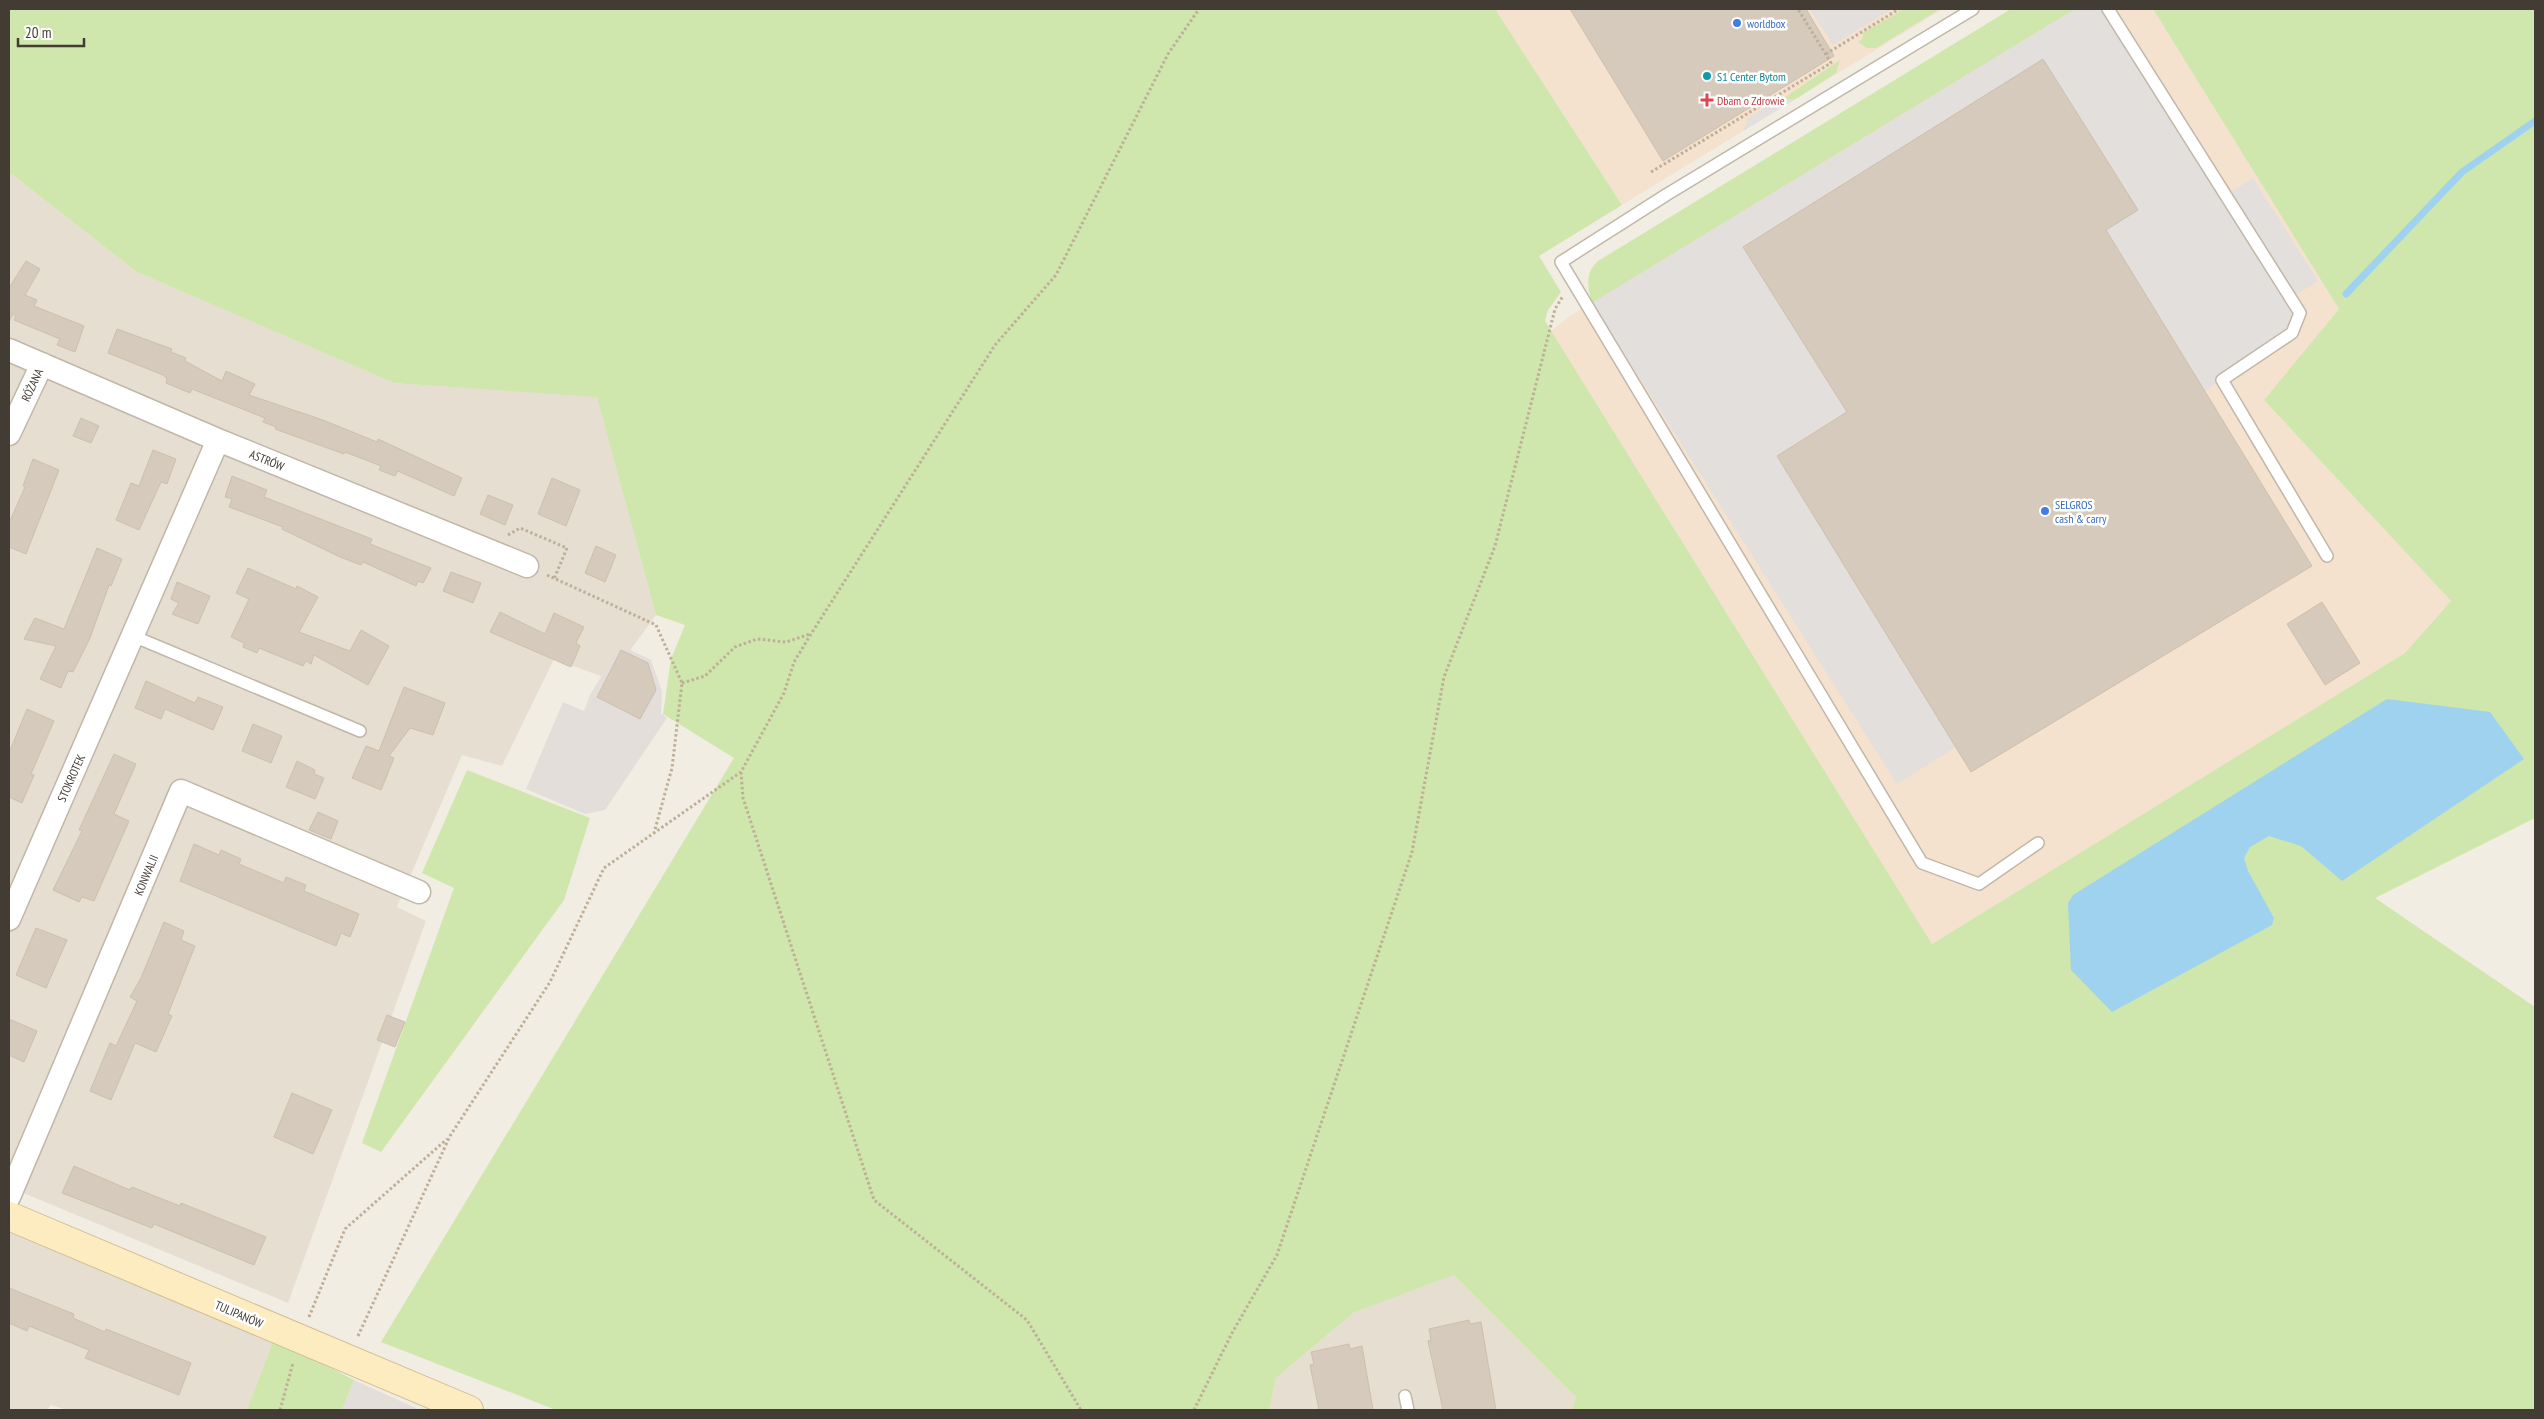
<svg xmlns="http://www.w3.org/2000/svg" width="2544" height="1419" font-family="'PT Sans Narrow',sans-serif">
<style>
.residential{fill:#e6ded1}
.commercial{fill:#f4e2ce}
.industrial{fill:#e3ded9}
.green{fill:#cfe6ac}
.parking{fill:#e2dfdc}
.water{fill:#9fd2ef}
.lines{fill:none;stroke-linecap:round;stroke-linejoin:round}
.stream{stroke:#9fd2ef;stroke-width:7}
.building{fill:#d6cabc;stroke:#cebfac}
.lane-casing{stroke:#c0b7a9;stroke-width:14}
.street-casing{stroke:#c0b7a9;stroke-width:25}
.secondary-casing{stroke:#d2be93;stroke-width:30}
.path{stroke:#bfaf98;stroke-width:3;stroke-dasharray:2.5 2.5;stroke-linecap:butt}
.lane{stroke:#fff;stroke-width:11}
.street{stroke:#fff;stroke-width:22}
.secondary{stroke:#feecc1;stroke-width:28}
.shop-dot{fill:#3f7fe0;stroke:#fff;stroke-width:2}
.culture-dot{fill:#0f9aa8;stroke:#fff;stroke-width:2}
.health-dot{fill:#e0444e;stroke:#fff;stroke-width:2}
.labels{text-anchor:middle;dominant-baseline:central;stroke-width:5;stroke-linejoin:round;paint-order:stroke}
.shop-label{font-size:12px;fill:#366cbe;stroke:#fff;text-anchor:start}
.culture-label{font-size:12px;fill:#0d838f;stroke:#fff;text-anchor:start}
.health-label{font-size:12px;fill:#be3a42;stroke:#fff;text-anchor:start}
.street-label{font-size:12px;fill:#433c34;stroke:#fff}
</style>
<rect width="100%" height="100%" fill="#f2ede3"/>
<!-- residential -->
<path class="residential" d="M9 172 137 272 394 383 597 396 656 615 609 679 554 659 502 766 462 755 397 907 426 921 288 1303 9 1187Z
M9 1229 274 1339 247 1410H67L51 1405 47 1410H9Z
M1454 1275 1576 1397 1572 1410H1269L1276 1378 1353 1313Z"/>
<!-- commercial -->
<path class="commercial" d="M1495 9H1943L1622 205Z
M2071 9H2153L2339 309 2264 400 2451 601 2405 653 1932 944 1551 331 1570 316Z"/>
<!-- industrial -->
<path class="industrial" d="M620 645 651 660 662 691 661 713 667 718 605 810 585 814 526 789 563 702 584 711 590 695Z
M354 1380 420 1410H342Z"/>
<!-- green -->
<path class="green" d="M9 9H1495L1622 205 1539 256 1561 292 1548 310 1545 321 1932 944 2405 653 2451 601 2264 400 2339 309 2153 9H2535V818L2375 898 2535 1007V1410H1572L1576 1397 1454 1275 1353 1313 1276 1378 1269 1410H556L381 1342 734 758 663 714 671 659 685 625 656 615 597 397 394 383 137 272 9 172Z
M1904 9H1940L1876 48H1867L1858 42 1863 38V33Z
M2011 9H2075L1592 303C1588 288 1584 274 1598 261Z
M1840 60 1836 73 1794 100 1784 98Z
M467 770 590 818 564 900 381 1152 362 1143 454 888 422 873Z
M274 1339 354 1380 342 1410H247Z"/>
<!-- parking -->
<path class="parking" d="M1810 9H1892L1833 45Z
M2075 9H2108L2225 196 2253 178 2318 281 2291 298 2300 313 2292 333 2205 391 2116 246 1778 456 1956 747 1897 784 1592 303Z
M1781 98 1794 100 1743 131 1748 118Z"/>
<!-- water -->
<path class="water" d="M2387 699 2490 712 2524 759 2342 881 2301 846 2269 836 2250 847 2244 858 2248 871 2274 918 2272 925 2112 1012 2071 970 2068 903 2073 895Z"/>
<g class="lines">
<!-- stream -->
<path class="stream" d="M2346 294 2462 172 2535 121"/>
</g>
<!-- building -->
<path class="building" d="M1570 9H1806L1834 56 1663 161Z
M2043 59 2138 210 2106 230 2312 566 1971 772 1777 456 1847 412 1743 247Z
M26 261 40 269 25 295 37 300 34 306 84 326 75 352 57 345 60 339 14 320 16 316 13 314 9 322V288Z
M117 329 172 349 171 352 186 358 185 361 222 381 226 371 255 384 249 395 323 420 377 442 378 439 462 478 454 496 398 471 395 476 379 470 381 466 345 452 344 454 275 429 276 427 263 422 265 418 192 389 190 393 166 383 167 379 163 375 108 353Z
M81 418 99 426 91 443 73 436Z
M153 450 176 459 167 484 161 482 139 530 116 520 131 483 139 486Z
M33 459 59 470 26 554 9 547V523L25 487 23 486Z
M232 476 267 490 264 497 372 539 370 544 431 568 423 583 418 581 416 586 363 562 361 565 340 557 282 529 283 527 229 507 232 499 225 497Z
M552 478 580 490 566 526 538 514Z
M488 495 513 505 505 525 480 514Z
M596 546 616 555 605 582 585 573Z
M97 548 122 559 111 586 109 585 90 638 73 672 68 671 61 688 40 679 56 646 24 639 35 618 64 629Z
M248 568 296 589 297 586 318 597 299 632 350 651 361 630 389 646 368 685 314 655 311 664 306 661 303 666 259 648 257 653 243 647 244 643 231 637 249 599 236 593Z
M451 572 481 583 473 603 443 591Z
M177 582 210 596 198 624 172 614 179 603 171 599Z
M2322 602 2360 663 2325 685 2287 624Z
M500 612 545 634 554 613 584 627 576 643 580 646 571 667 490 632Z
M621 650 648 663 656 690 640 719 597 697Z
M146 681 195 703 198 697 223 707 213 730 165 709 161 719 135 708Z
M404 687 445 703 433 735 410 728 389 756 394 758 381 790 352 778 366 746 379 751Z
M27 709 54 721 31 774 34 775 22 803 9 797V753Z
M253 724 282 736 271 763 242 751Z
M114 754 136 764 114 814 129 821 94 901 82 897 79 902 53 890 82 831 79 830Z
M297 761 315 770 314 774 324 778 315 799 286 787Z
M318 812 338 821 331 839 309 830Z
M194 844 219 855 221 850 241 859 239 864 284 883 286 877 306 885 304 891 359 914 350 937 341 933 336 946 180 881Z
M164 922 184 931 181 940 195 946 168 1014 172 1016 156 1052 135 1043 111 1100 90 1091 110 1043 116 1046 137 1001 130 997 141 978Z
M36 928 67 940 46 988 16 975Z
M387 1015 405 1022 395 1047 377 1040Z
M9 1019 37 1031 24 1062 9 1055Z
M292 1093 332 1110 313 1154 274 1137Z
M74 1166 130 1190 132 1187 180 1206 181 1203 266 1237 254 1265 154 1224 152 1228 62 1193Z
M9 1288 74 1314 73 1318 105 1332 106 1329 191 1363 179 1395 85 1358 89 1350 29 1326 27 1331 9 1323Z
M1469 1320 1470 1324 1481 1322 1496 1410H1443L1428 1341 1431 1340 1429 1329Z
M1349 1344 1350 1349 1362 1346 1373 1410H1319L1310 1365 1314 1364 1311 1352Z"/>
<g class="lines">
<!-- lane casing -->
<g class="lane-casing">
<path id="lane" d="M1973 9 1666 195 1561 262 1922 863 1979 884 2038 843
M2108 9 2300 313 2292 333 2222 380 2327 556
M133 636 360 731
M1405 1396 1408 1410"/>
</g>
<!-- street casing -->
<g class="street-casing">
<path id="street" d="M9 350 218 440 527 566
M9 434 42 364
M9 919 218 440
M9 1197 181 791 419 892"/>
</g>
<!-- secondary casing -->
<g class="secondary-casing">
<path id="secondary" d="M9 1216 469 1410"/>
</g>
<!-- path -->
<path class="path" d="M1826 54 1899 9
M1651 172 1831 63 1798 9
M508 535 520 528 567 548 554 579
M547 575 656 625 682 683 672 768 654 833
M682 683 705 676 735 647 757 639 786 642 810 634
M741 772 743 798 874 1200 1027 1320 1081 1410
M309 1317 345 1229 447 1139
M358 1336 450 1136 550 982 604 868 741 772 784 693 794 662 811 634 995 345 1056 275 1168 54 1199 9
M280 1410 293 1363
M1194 1410 1232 1333 1277 1255 1412 852 1444 677 1495 546 1555 309 1563 296"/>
<!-- lane -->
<use href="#lane" class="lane"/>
<!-- street -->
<use href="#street" class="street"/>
<!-- secondary -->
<use href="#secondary" class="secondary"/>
</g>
<!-- markers -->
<g class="shop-dot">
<circle cx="1737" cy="23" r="5"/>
<circle cx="2045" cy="511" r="5"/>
</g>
<circle class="culture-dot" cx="1707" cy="76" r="5"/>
<path class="health-dot" d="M1704.5 92.5h5v5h5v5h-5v5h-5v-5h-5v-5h5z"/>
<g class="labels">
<!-- shop labels -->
<g class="shop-label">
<text x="1747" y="23">worldbox</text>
<text x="2055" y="504">SELGROS<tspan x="2055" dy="14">cash &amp; carry</tspan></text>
</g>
<!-- culture labels -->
<g class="culture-label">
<text x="1717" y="76">S1 Center Bytom</text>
</g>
<!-- health labels -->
<g class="health-label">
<text x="1717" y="100">Dbam o Zdrowie</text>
</g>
<!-- street labels -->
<g class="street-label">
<text transform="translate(32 385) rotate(-65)">RÓŻANA</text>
<text transform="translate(267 460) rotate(22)">ASTRÓW</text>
<text transform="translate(71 778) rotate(-66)">STOKROTEK</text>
<text transform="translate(146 875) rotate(-67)">KONWALII</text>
<text transform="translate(239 1314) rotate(23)">TULIPANÓW</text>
</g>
</g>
<!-- border -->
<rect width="2544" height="1419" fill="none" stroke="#433c34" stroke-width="20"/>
<!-- scale -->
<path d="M18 38v8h66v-8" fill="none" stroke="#433c34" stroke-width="2.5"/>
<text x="25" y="38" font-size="15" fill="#433c34" stroke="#ffffff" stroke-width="4" paint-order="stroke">20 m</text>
</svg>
